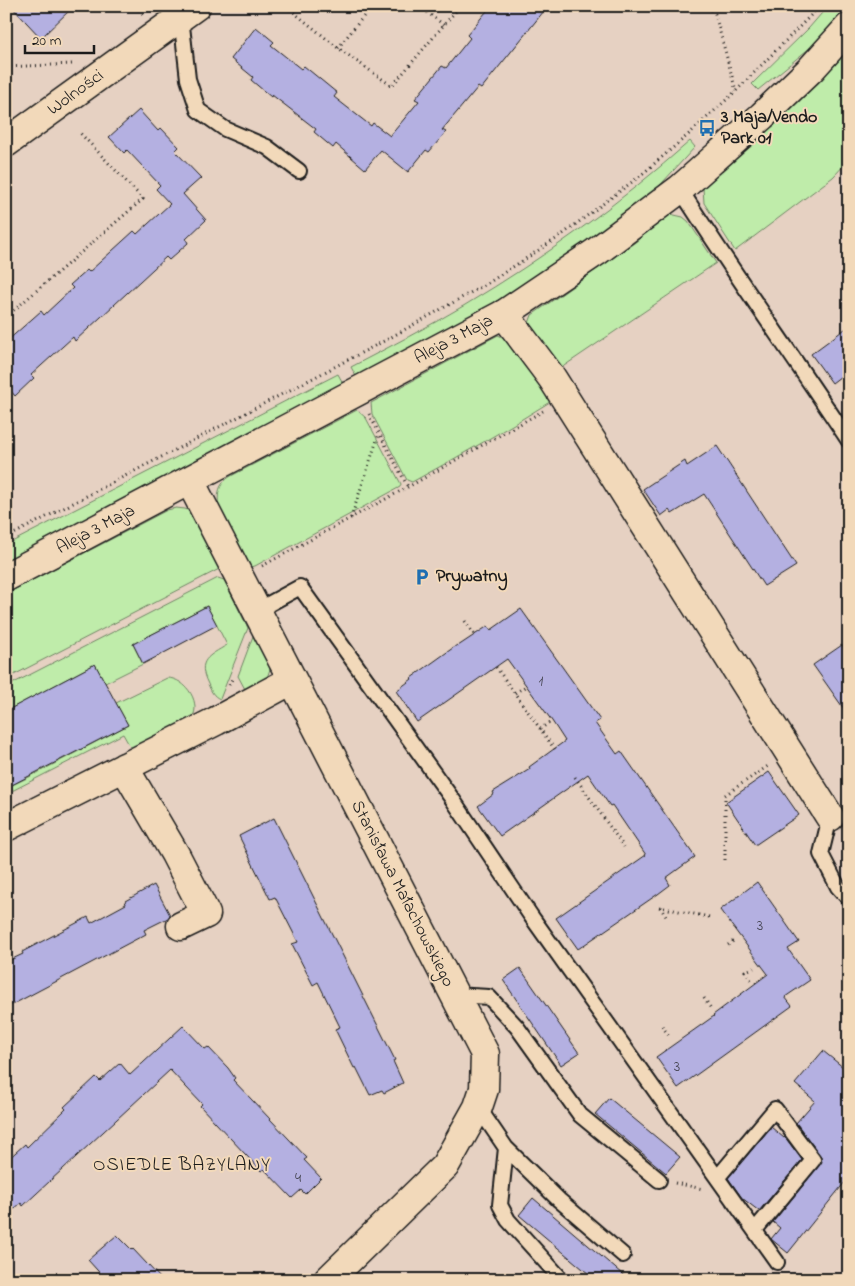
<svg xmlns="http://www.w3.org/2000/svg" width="855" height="1286" font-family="'Indie Flower',sans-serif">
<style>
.green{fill:#bfecaa;stroke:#6e8463}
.building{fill:#b4b0e1;stroke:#1c1c1c}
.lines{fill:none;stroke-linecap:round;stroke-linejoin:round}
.service-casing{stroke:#1c1c1c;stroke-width:18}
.minor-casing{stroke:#1c1c1c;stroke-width:31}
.tertiary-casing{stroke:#1c1c1c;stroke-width:31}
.path{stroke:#1c1c1c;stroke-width:3;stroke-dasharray:1 4;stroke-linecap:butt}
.service{stroke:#f2d9ba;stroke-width:14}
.minor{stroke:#f2d9ba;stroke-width:28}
.tertiary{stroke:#f2d9ba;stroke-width:28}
.labels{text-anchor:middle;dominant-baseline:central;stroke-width:4;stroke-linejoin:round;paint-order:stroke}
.number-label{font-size:15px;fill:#42414d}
.street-label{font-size:18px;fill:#1c1c1c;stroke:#f2d9ba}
.poi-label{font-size:18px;font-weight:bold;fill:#1c1c1c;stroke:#f2d9ba;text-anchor:start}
.neighbourhood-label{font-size:19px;letter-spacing:1px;fill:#1c1c1c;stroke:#f2d9ba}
</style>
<rect width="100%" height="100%" fill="#e6d1c2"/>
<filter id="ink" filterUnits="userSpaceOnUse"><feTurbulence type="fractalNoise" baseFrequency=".02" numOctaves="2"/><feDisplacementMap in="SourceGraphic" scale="10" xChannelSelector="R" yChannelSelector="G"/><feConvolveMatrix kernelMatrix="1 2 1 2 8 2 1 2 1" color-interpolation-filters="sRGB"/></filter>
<g filter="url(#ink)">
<!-- green -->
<path class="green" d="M828 6H849V9L827 34 758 90 752 84 809 28Z
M849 47V160L833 177 735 251 704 203 703 188C754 143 802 96 849 47Z
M690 141 695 147 652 194 610 227 509 297 358 380 351 367C389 347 428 327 465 305 545 257 620 203 690 141Z
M670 214 683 217 688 221 716 263 555 372 528 326 532 315 634 243Z
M498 335 511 341 553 400C507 429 460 456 412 482L407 480 372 414 371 403Z
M338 374 345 387 6 564V545Z
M357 410 366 418 401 484 400 487 255 566 249 567 219 508C217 494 218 484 231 476Z
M176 508 185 509 193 512 225 566 6 679V594L167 510Z
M218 578 224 580 248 628 220 699C213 696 211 691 208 684 196 660 209 656 227 645L207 606 133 644 143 664 105 683 95 664 6 711V687Z
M256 628 272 663 267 678 246 691 238 676Z
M167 678C186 678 204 705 190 721L132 750 123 734 6 794V788L31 776 20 756 25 753 35 774 128 725 116 703Z"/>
<!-- building -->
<path class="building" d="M11 6H74L41 38Z
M491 6H548L481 89 478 87 442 130 446 132 429 152 426 150 408 172 381 150 365 169 336 144 333 148 314 132 316 129 272 95 271 97 251 80 253 77 231 59 256 27 274 42 271 45 301 69 304 66 337 93 334 97 371 126 373 123 390 136 419 101 415 99 442 66 446 68 470 38 467 35Z
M139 110 158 131 161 128 179 147 175 151 201 178 183 194 206 220 186 239 188 243 169 260 166 257 75 341 73 337 31 375 34 378 15 396 6 385V342L41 311 44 315 73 288 70 285 87 270 89 272 134 231 137 234 170 204 156 189 160 185 127 150 124 153 109 137Z
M849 326V370L832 383 811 354Z
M717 446 796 566 764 586 704 494 672 514 669 510 661 516 643 489 685 461 687 466Z
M207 606 217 625 143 664 133 644Z
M521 609 600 720 595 723 617 754 621 751 695 857 666 878 670 885 658 894 578 949 556 918 646 855 612 805 610 806 588 774 500 836 478 806 494 794 493 792 530 769 529 767 565 741 552 721 507 659 417 722 396 691 412 679 411 678 457 645 458 646 488 626 491 630Z
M842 645 849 656V716L813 665Z
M95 664 128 725 6 788V711Z
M769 772 799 815 755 845 726 802Z
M274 818 395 1060 393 1061 403 1083 384 1093 382 1090 370 1095 356 1067 354 1068 335 1029 340 1027 318 982 313 985 292 944 298 942 275 897 270 899 239 836Z
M757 882 799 942 788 949 810 980 785 997 792 1006 678 1088 656 1057 714 1016 713 1015 768 974 720 910Z
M154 885 170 915 168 918 144 930 146 934 6 1008V962L23 954 22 952 88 917 91 923 126 904 125 901Z
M520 968 579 1053 561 1065 503 980Z
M183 1026 205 1049 208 1047 228 1068 235 1078 233 1080 307 1158 304 1160 321 1178 305 1194 301 1190 292 1198 264 1169 261 1171 200 1106 202 1104 170 1070 23 1206 21 1203 6 1216V1161L25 1144 27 1147 66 1109 64 1107 96 1077 100 1081 120 1063 130 1075Z
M823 1051 849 1072V1177L788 1253 771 1239 780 1228 773 1222 822 1162 820 1155 796 1123 815 1101 795 1084Z
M609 1098 680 1157 666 1173 595 1114Z
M771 1127 784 1138 785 1137 802 1160 759 1211 742 1198 728 1178Z
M533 1198 629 1280H596L519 1215Z
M117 1235 132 1250 133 1249 162 1280H106L88 1260Z"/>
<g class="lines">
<!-- service casing -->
<g class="service-casing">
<path id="service" d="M181 17 188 79 198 110 225 129 267 147 299 171
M680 189C734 274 793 356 849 441
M256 611 300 587 453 800 531 916 777 1262
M830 817 821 854 838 887 849 899
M454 995 489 997 517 1027 580 1115 659 1180
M478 1107 506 1148 500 1205 508 1220 562 1280
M506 1148 559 1200 623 1255
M718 1177 775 1109 813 1160 755 1230"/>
</g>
<!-- minor casing -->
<g class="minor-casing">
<path id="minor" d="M6 143 196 6
M504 314 552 378 830 817
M190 481 485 1054 484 1089 478 1107 445 1166 328 1280
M124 767 175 854 206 914 181 926
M6 827 216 721 292 680"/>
</g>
<!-- tertiary casing -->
<g class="tertiary-casing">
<path id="tertiary" d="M6 577 504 314 596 252 680 189 762 116 811 69 849 27"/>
</g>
<!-- path -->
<path class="path" d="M135 6 144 15
M286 6 338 48 392 86 460 6
M419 6 444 25
M708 6 715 14 736 91
M338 48 372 6
M6 67 72 64
M6 317 143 199 80 133
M369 414 408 487
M351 518 379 434
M6 538 386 340 488 283 559 237 640 176 688 135 736 91 820 6
M262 566 408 487 543 411
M465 621 476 637
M496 667 556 751
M229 685 233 677
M515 693 526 686
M540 729 552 721
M575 777 624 847
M725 860V795L768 766
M659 907 709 917
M660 907 667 918
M728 945 735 940
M751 980 745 971 754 968
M704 998 712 1010
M662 1026 670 1037
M675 1183 703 1189"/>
<!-- service -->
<use href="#service" class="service"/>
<!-- minor -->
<use href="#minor" class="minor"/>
<!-- tertiary -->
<use href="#tertiary" class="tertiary"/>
</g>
</g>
<!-- icons -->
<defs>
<g id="bus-bare" transform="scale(1.35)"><path d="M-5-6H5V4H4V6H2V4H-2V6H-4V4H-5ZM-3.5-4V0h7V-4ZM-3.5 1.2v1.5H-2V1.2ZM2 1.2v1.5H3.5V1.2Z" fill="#1f6fb2" stroke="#f2d9ba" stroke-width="2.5" paint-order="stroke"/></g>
<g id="parking-bare" transform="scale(1.35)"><path d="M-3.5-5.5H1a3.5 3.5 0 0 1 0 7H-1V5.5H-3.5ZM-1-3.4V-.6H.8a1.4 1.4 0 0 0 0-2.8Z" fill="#1f6fb2" stroke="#f2d9ba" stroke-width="2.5" paint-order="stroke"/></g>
</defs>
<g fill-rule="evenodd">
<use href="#bus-bare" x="707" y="128"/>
<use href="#parking-bare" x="422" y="577"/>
</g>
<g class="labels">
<!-- number labels -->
<g class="number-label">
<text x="541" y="681">1</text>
<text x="760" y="926">3</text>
<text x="677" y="1067">3</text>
<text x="298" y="1178">4</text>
</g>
<!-- street labels -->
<g class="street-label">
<text transform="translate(76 93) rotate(-36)">Wolności</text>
<text transform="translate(454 340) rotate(-28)">Aleja 3 Maja</text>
<text transform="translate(96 530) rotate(-28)">Aleja 3 Maja</text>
<text transform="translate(402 894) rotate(63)">Stanisława Małachowskiego</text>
</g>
<!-- poi labels -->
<g class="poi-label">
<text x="721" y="118">3 Maja/Vendo<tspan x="721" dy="21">Park 01</tspan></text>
<text x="436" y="577">Prywatny</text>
</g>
<!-- neighbourhood labels -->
<g class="neighbourhood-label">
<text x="182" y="1165">OSIEDLE BAZYLANY</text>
</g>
</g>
<!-- margin -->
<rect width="855" height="1286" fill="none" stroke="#f2d9ba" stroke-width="25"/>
<rect x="12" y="12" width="830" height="1261" fill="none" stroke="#1c1c1c" stroke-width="2" filter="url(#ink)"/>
<!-- scale -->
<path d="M25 45v8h69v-8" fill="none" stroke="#1c1c1c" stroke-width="2.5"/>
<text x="32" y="45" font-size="15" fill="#1c1c1c" stroke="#f2d9ba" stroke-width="4" paint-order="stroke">20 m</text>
</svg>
